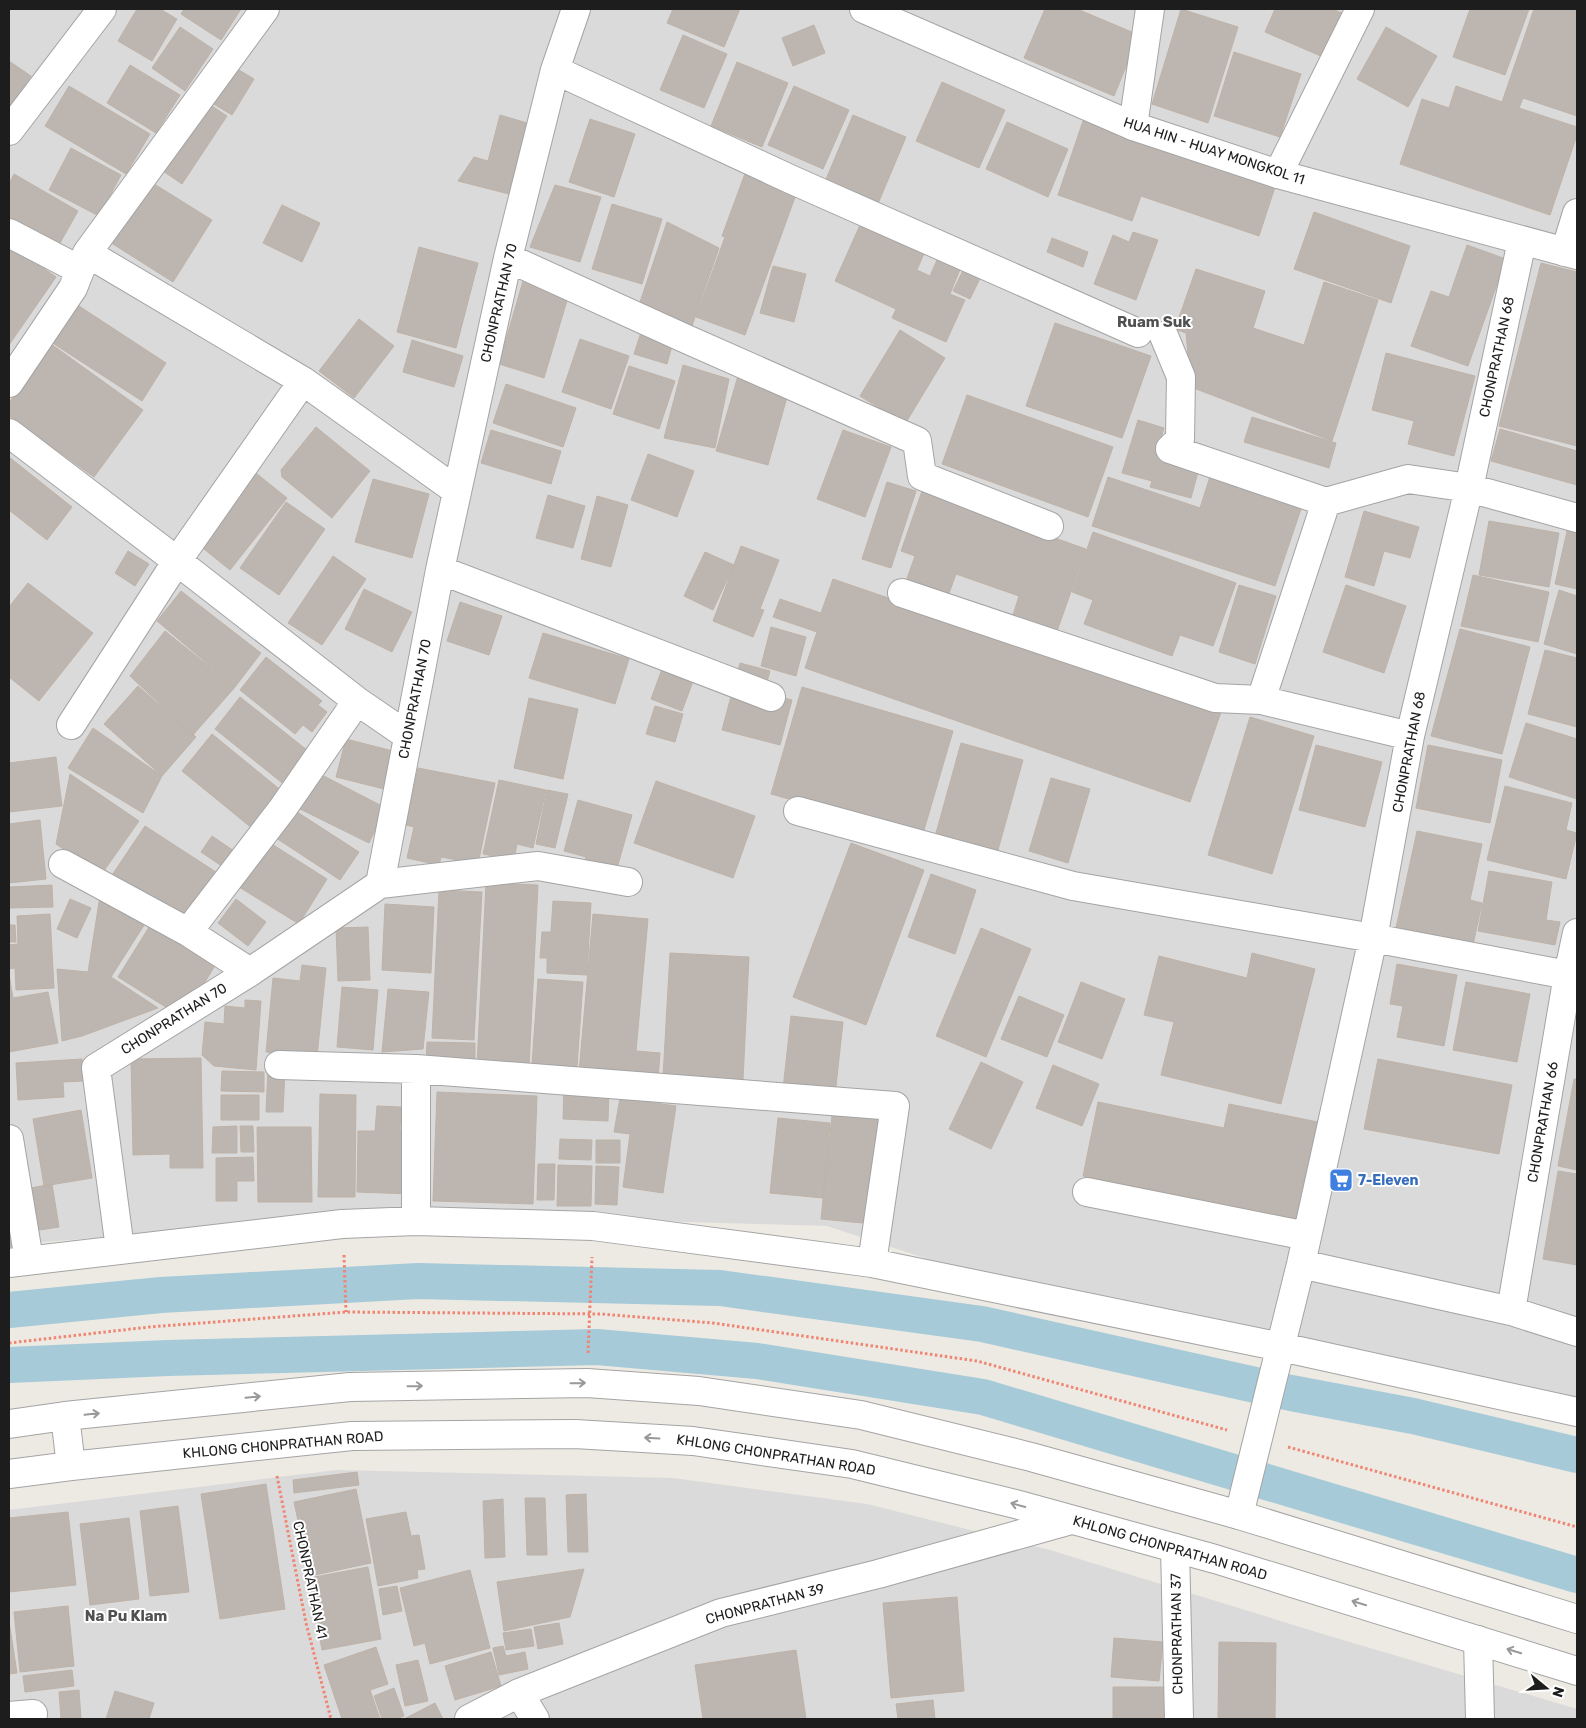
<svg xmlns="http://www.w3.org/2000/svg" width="1586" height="1728" font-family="Rubik,sans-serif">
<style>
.residential{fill:#dbdada}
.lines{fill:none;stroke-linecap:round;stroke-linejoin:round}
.canal{stroke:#a6cad8;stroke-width:36}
.building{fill:#bdb6b0;stroke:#beb2a7}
.minor-casing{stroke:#a4a4a4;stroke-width:30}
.tertiary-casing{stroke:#a4a4a4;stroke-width:30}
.path{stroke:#ef8572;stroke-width:3;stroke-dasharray:2.5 2.5;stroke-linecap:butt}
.minor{stroke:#fff;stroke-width:28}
.tertiary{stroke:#fff;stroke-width:28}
.oneway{stroke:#999}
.labels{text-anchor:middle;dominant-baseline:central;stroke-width:4;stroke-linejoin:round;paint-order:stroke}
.street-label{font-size:14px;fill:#1d1d1d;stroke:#fff}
.shop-label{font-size:14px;font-weight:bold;fill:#366cbe;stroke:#fff;text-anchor:start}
.neighbourhood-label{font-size:15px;font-weight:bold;fill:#505050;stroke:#fff}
</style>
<rect width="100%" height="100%" fill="#edeae3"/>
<!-- residential -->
<path class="residential" d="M9 9H1577V1413L955 1268 827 1226 389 1213 9 1245Z
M337 1470 673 1478 867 1504 1050 1550 1326 1635 1577 1709V1719H9V1510Z"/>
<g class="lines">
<!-- canal -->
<path class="canal" d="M9 1310 161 1295 418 1281 720 1288 982 1324 1291 1393 1413 1416 1577 1455
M9 1365 168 1358 597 1347 757 1361 983 1397 1577 1575"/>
</g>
<!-- building -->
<path class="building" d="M137 9H160L177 19 152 61 118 41Z
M184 9H241L221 40 181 14Z
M673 9H740L724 47 667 23Z
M1045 9H1077L1139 35 1114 96 1024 58Z
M1181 9 1238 27 1208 123 1152 104Z
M1275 9H1332L1342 13 1323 57 1265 32Z
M1470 9H1529L1505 75 1453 57Z
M1534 9H1577V116L1523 98 1519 108 1577 127V135L1550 215 1400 164 1422 99 1449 108 1456 86 1502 102Z
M814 25 825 53 793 66 782 38Z
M180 27 213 49 185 91 152 68Z
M1386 27 1437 56 1408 107 1357 79Z
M683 35 727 54 704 108 660 90Z
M1234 52 1301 74 1280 137 1214 116Z
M9 61 31 76 9 109Z
M737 62 788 83 762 147 711 126Z
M229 64 254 79 232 115 207 100Z
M130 65 180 95 156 133 107 103Z
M942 82 1005 110 979 168 916 141Z
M69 86 150 134 126 174 45 126Z
M794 86 849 110 823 169 768 145Z
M200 98 227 116 182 184 154 165Z
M500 115 527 123 509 194 458 181 474 157 488 161Z
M853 115 906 137 877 206 824 184Z
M1085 115 1277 181 1259 236 1141 196 1132 221 1058 195Z
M590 119 635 134 614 197 569 182Z
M1007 122 1068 149 1048 197 986 169Z
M71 148 121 175 99 216 49 190Z
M750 160 802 178 745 335 696 317 725 237 722 236Z
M14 174 78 211 55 252 9 226V184Z
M143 177 212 220 173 282 105 239Z
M555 185 601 197 580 262 530 247Z
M612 204 662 219 642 284 592 269Z
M282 205 320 223 302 262 263 243Z
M1314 212 1410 246 1391 303 1294 269Z
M864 216 928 244 917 270 930 276 940 253 963 262 950 294 965 300 946 342 892 318 896 309 835 281Z
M667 222 719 248 692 326 638 308Z
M1133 232 1158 240 1136 300 1094 284 1113 235 1129 242Z
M1052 238 1088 252 1083 267 1047 252Z
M9 244 56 277 9 345Z
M1467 245 1506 259 1468 366 1411 346 1431 291 1449 297Z
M419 247 478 263 456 348 397 332Z
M968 260 985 268 970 299 953 291Z
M1541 263 1577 272V446L1499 426Z
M773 266 806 274 794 322 760 313Z
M1196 269 1265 291 1253 328 1304 345 1324 282 1378 300 1332 441 1191 387 1186 333 1175 329Z
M525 274 571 287 544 378 499 364Z
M76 304 166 363 142 401 51 342Z
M359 319 394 346 354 398 319 371Z
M1055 323 1151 356 1122 438 1026 406Z
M642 329 674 339 667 364 634 354Z
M900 330 945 358 905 424 860 396Z
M580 339 629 356 611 409 562 392Z
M412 340 463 356 454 387 403 372Z
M51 344 143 410 94 477 9 416V403Z
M1386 353 1475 376 1454 456 1408 444 1414 421 1372 410Z
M683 365 729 379 715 448 664 438Z
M629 366 675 381 659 429 613 414Z
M738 376 789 390 768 465 716 451Z
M506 384 576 408 563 447 493 423Z
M967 395 1113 447 1088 517 942 464Z
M1252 417 1336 443 1329 468 1244 442Z
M1138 420 1164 428 1158 448 1201 461 1191 498 1150 487 1152 481 1122 473Z
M316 427 370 471 332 518 282 477 281 470Z
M1500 429 1577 451V485L1491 461Z
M491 430 561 451 551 484 481 463Z
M843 430 891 447 865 517 817 499Z
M648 454 694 471 677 517 631 500Z
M9 457 72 507 47 540 9 510Z
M1213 467 1305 497 1275 586 1092 526 1108 477 1200 508Z
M251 469 287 498 230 570 194 541Z
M373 479 429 494 412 558 355 542Z
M887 482 916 491 891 568 862 559Z
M922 491 1086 549 1056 634 1012 618 1019 596 956 574 947 599 905 584 915 556 901 551Z
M548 495 585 506 573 548 536 538Z
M597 496 628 505 611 567 581 559Z
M286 502 325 529 279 595 240 568Z
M1364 511 1419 527 1410 558 1384 551 1374 586 1345 577Z
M1489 521 1559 533 1549 587 1479 575Z
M1568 527 1577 530V589L1555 584Z
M1093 532 1236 583 1213 646 1180 635 1172 656 1084 624 1093 600 1072 592Z
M741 546 779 560 760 609 764 610 753 637 713 621Z
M128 551 149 564 135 586 115 573Z
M705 552 734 565 713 610 684 596Z
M333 556 366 579 322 645 288 623Z
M1473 575 1549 592 1538 642 1461 626Z
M833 579 1221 712 1190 802 805 668 817 632 773 617 780 599 821 613Z
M28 583 93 633 39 701 9 677V607Z
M1239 585 1276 596 1255 664 1219 652Z
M1346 585 1406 606 1384 673 1323 652Z
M364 589 412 612 392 652 345 629Z
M1559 590 1577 596V654L1544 644Z
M181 591 261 653 235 687 157 621Z
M460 602 502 616 489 655 447 641Z
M771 627 806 637 796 676 761 666Z
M1460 629 1530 647 1502 754 1431 736Z
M165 631 235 687 193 735 130 676Z
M543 633 629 659 615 704 529 678Z
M1545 650 1577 658V727L1528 714Z
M266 657 322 701 318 705 327 712 312 732 303 725 295 734 240 690Z
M740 663 770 671 764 693 792 700 780 745 722 730Z
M662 669 693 681 682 711 651 699Z
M138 686 196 737 162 776 104 724Z
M802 687 953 731 922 837 771 794Z
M240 697 312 754 286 786 215 729Z
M529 698 578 709 563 779 514 768Z
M655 706 683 714 675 742 646 734Z
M1250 717 1314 736 1272 874 1208 855Z
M1526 723 1577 739V799L1509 777Z
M93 728 162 776 143 813 68 768Z
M212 734 283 792 253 829 182 771Z
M346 739 393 751 384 789 336 777Z
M961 743 1023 760 998 850 936 833Z
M1316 745 1382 762 1365 827 1299 810Z
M1428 745 1502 760 1490 823 1416 808Z
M56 757 62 806 9 812V763Z
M418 768 495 783 478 864 441 857 439 865 407 858 414 827 406 825Z
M318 773 382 806 378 824 369 843 300 809Z
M70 774 139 821 101 875 56 844Z
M1051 778 1090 789 1068 863 1029 851Z
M499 780 546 790 533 848 517 844 514 860 483 854Z
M656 781 755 816 733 878 634 843Z
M1505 786 1572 803 1566 830 1577 833 1566 879 1487 860Z
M547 790 568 794 555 848 536 844Z
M578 800 632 815 616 872 584 864 586 857 564 851Z
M294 810 359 852 340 880 276 838Z
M40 820 46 879 9 883V824Z
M145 826 219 874 185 927 110 878Z
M1417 831 1482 844 1470 900 1482 903 1473 945 1396 928Z
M212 836 237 853 226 869 201 852Z
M267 841 327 879 299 924 239 887Z
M851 843 924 870 866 1025 793 997Z
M1489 871 1552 882 1546 920 1560 922 1555 945 1478 931Z
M931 874 976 890 955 954 908 937Z
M486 883 538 885 529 1067 477 1065Z
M52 885 53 907 9 908V887Z
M439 890 482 892 474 1040 432 1038Z
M100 896 146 922 111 977 158 1008 82 1036 62 1041 57 969 88 972Z
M70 899 91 908 77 938 57 929Z
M236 899 266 922 248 946 218 923Z
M553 901 591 903 587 975 547 973V958H540L542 932H551Z
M385 904 434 907 431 973 382 970Z
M50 914 54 988 16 990 15 968 9 969V945L18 944 17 916Z
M593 914 648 919 636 1051 660 1053 658 1079 579 1072Z
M151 924 216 964 183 1018 118 977Z
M9 925H15L16 942H9Z
M368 927 370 980 338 981 336 928Z
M981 928 1031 949 986 1057 936 1036Z
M670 953 749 957 743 1080 663 1077Z
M1252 953 1315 969 1281 1104 1161 1075 1174 1022 1144 1015 1159 956 1247 978Z
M1397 964 1457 975 1444 1046 1397 1037 1403 1006 1390 1004Z
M302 965 326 968 317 1057 266 1052 273 978 300 981Z
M9 974 13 998 48 992 58 1043 9 1052Z
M538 979 583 982 577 1067 532 1064Z
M1081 982 1125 999 1102 1059 1058 1042Z
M1466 982 1530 994 1517 1062 1453 1050Z
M342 987 378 990 373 1050 337 1047Z
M388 989 429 992 423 1049 382 1052Z
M1019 996 1064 1015 1047 1057 1001 1039Z
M245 1000 261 1001 256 1070 214 1066 202 1055 205 1022 224 1024 225 1006 245 1008Z
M791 1016 843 1022 835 1095 783 1089Z
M427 1042 475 1043V1063L426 1062Z
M201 1058 203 1168H170V1154L133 1155 131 1059Z
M82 1059 83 1081 63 1082 64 1097 18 1100 16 1063Z
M1378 1059 1512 1085 1499 1154 1364 1129Z
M981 1062 1023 1082 991 1149 949 1129Z
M1053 1065 1099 1084 1082 1126 1036 1108Z
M268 1069 285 1070 283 1112H266Z
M222 1071 264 1072V1092L221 1091Z
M1574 1079H1577V1170L1558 1166Z
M564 1088 609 1089 608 1121 563 1119Z
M437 1092 537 1096 533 1204 433 1201Z
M320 1094 356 1095 355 1197H318Z
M221 1095H259V1120H221Z
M620 1098 676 1106 663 1193 623 1187 630 1134 614 1132Z
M1098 1102 1224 1128 1229 1104 1318 1122 1298 1219 1083 1176Z
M377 1106 401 1107 400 1130H414L412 1194 357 1192 358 1131H375Z
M833 1106 884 1111 873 1224 821 1219Z
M81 1110 92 1178 44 1186 33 1119Z
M778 1118 830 1123 823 1198 770 1193Z
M237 1126V1153H212L213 1127Z
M240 1126H253L254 1152H241Z
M257 1127H311L312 1202H258Z
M560 1139 592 1140 591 1160 559 1159Z
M596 1140H620V1163H596Z
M253 1157 254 1181H237V1201H216V1158Z
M538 1164H555L554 1200H537Z
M558 1165 592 1166 591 1206H557Z
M596 1166 619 1167 617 1205 595 1204Z
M1558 1171 1577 1174V1265L1543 1259Z
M52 1184 59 1227 33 1231 25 1189Z
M9 1192 19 1250 9 1252Z
M357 1472 359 1485 294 1493 293 1480Z
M266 1484 285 1609 220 1619 201 1494Z
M356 1489 371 1563 310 1576 294 1502Z
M586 1494 588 1552H568L566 1495Z
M525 1498H545L547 1555H527Z
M503 1499 505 1557 485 1558 483 1501Z
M178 1506 189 1592 150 1596 140 1511Z
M68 1512 76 1585 9 1592V1518Z
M406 1512 411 1536 419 1535 425 1569 417 1570 418 1578 378 1586 366 1519Z
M129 1518 139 1599 90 1605 80 1524Z
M368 1567 381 1639 322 1650 309 1578Z
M584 1569 570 1617 504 1631 497 1582Z
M470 1570 490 1648 430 1664 425 1643 414 1646 400 1588Z
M397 1586 402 1611 383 1615 379 1589Z
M957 1597 964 1691 891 1698 883 1603Z
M68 1606 74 1666 20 1672 14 1612Z
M9 1621 17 1673 9 1674Z
M559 1623 563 1644 538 1649 534 1627Z
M531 1629 534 1646 506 1650 503 1633Z
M1114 1638 1163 1642 1159 1681 1111 1677Z
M1219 1642 1276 1643 1275 1719H1218Z
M503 1646 506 1656 525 1652 528 1669 499 1675 493 1648Z
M376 1647 388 1684 370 1690 380 1719H342L324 1665Z
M796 1650 806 1719H703L695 1665Z
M491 1652 501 1686 455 1700 445 1666Z
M418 1660 428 1701 405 1706 396 1665Z
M72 1670 74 1686 25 1692 23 1676Z
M1113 1687H1166L1167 1719H1113Z
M394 1688 404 1716 395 1719H382L374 1696Z
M79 1690 81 1719H61L59 1692Z
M115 1691 154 1703 149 1719H106Z
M933 1700 935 1719H898L896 1704Z
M435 1703 443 1719H404Z"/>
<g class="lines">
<!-- minor casing -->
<g class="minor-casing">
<path id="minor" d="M555 70 790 179 1138 333
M1133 126 1150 9
M9 131 102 9
M1278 174 1360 9
M9 233 80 270
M1565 252 1577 213
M87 253 303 381 457 491
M508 258 684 338 917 441 922 476 1049 526
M1164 336 1181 377 1180 439 1170 449 1326 502
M9 383 73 288 87 253 265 9
M9 433 177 561 357 701 408 736
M440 570 771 697
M902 593 1215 698 1261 700 1410 736
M1261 700 1326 502 1408 479 1469 488 1577 518
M71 725 177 561 303 381
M798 811 1073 886 1373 938 1568 975
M63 864 188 932 250 972
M380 884 538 866 628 882
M188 932 283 808 357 701
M279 1065 416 1069 895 1106 872 1263
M416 1069V1221
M9 1139 29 1260
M1087 1192 1307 1236
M120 1249 96 1068 250 972 380 884 440 570 508 258 555 70 576 9
M9 1263 342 1224 416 1221 593 1226 872 1263 1281 1347 1577 1412
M1301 1264 1511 1311 1577 1332
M1511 1311 1568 975 1577 933
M1239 1515 1301 1264 1373 938 1410 736 1469 488 1522 241
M1175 1548 1179 1719
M1478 1640 1480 1719
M519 1693 535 1719
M9 1716 33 1714
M469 1719 519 1693 721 1613 878 1574 1071 1520"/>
</g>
<!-- tertiary casing -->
<g class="tertiary-casing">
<path id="tertiary" d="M864 9 1133 126 1278 174 1577 255
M65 1416 71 1466
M9 1424 65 1416 350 1387 587 1383 699 1391 861 1415 1031 1457 1239 1515 1577 1619
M9 1474 71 1466 352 1436 575 1434 693 1441 852 1464 1019 1505 1215 1559 1577 1671"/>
</g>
<!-- path -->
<path class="path" d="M344 1255 346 1312
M9 1343 149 1327 346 1312 601 1314 713 1323 977 1361 1227 1430
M588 1353 592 1257
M1288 1447 1577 1527
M277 1476 306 1623 331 1719"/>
<!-- minor -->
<use href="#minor" class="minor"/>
<!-- tertiary -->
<use href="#tertiary" class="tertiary"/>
</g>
<!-- one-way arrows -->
<defs><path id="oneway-shaft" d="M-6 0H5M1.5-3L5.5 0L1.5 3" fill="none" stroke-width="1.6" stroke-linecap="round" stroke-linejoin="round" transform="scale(1.25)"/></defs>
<g class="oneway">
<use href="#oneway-shaft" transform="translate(578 1383) rotate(-1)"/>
<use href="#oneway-shaft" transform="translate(415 1386) rotate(-1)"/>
<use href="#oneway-shaft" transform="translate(253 1397) rotate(-6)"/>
<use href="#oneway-shaft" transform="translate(92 1414) rotate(-6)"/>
<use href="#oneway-shaft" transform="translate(652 1438) rotate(-177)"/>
<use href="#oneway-shaft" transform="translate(1018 1505) rotate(-165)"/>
<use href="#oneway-shaft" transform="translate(1359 1603) rotate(-163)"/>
<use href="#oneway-shaft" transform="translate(1514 1651) rotate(-163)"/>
</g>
<!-- icons -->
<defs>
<g id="supermarket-square" transform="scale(1.25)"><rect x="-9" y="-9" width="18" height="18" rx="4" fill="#3f7fe0" stroke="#fff"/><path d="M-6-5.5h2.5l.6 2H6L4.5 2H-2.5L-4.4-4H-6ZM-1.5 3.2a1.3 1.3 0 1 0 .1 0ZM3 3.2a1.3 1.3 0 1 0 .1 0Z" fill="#fff"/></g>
</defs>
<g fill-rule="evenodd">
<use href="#supermarket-square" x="1341" y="1180"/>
</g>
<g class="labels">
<!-- street labels -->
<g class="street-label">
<text transform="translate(1214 151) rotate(18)">HUA HIN - HUAY MONGKOL 11</text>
<text transform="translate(499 303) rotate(-77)">CHONPRATHAN 70</text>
<text transform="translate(1497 357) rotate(-78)">CHONPRATHAN 68</text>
<text transform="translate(415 699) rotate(-79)">CHONPRATHAN 70</text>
<text transform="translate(1409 752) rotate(-79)">CHONPRATHAN 68</text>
<text transform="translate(174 1019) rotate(-32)">CHONPRATHAN 70</text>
<text transform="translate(1543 1122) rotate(-80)">CHONPRATHAN 66</text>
<text transform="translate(283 1445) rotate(-5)">KHLONG CHONPRATHAN ROAD</text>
<text transform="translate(776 1455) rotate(9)">KHLONG CHONPRATHAN ROAD</text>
<text transform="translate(1170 1548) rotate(16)">KHLONG CHONPRATHAN ROAD</text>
<text transform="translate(310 1580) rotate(78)">CHONPRATHAN 41</text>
<text transform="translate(765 1604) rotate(-15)">CHONPRATHAN 39</text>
<text transform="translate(1177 1634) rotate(-91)">CHONPRATHAN 37</text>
</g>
<!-- shop labels -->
<g class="shop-label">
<text x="1358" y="1180">7-Eleven</text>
</g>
<!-- neighbourhood labels -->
<g class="neighbourhood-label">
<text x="1154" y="322">Ruam Suk</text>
<text x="126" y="1616">Na Pu Klam</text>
</g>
</g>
<!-- border -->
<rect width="1586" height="1728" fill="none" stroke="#1d1d1d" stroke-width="20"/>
<!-- north arrow -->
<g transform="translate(1546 1688) rotate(108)" stroke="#ffffff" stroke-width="4" paint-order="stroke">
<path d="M0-4L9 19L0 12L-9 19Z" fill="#1d1d1d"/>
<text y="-8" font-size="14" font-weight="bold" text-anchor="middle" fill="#1d1d1d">N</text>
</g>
</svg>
